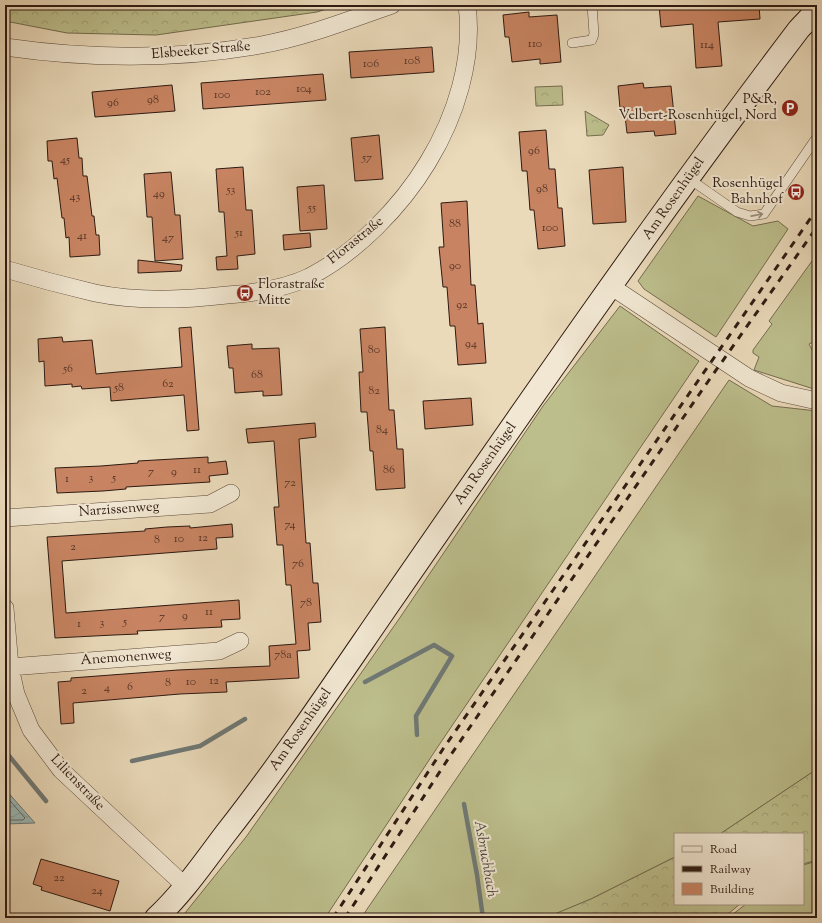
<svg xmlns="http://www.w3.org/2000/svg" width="822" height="923" font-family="'Sorts Mill Goudy',serif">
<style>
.grass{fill:#bcbe8c;stroke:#756c4f}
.forest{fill:url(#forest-crowns);stroke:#756c4f}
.water{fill:url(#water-waves);stroke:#6f7976}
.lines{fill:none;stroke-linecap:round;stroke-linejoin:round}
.shore{stroke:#646a65;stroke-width:1}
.stream{stroke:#6f7976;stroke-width:4.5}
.building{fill:#c88462;stroke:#2e1a12}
.lane-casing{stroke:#5d4a3c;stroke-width:10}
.street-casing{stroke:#5d4a3c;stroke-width:18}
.secondary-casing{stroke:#2e1a12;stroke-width:24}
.lane{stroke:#f1e7d2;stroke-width:9}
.street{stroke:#f1e7d2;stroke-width:17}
.secondary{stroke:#f1e7d2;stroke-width:22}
.rail{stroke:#2e1a12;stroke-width:3;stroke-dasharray:7 7;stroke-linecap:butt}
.oneway{stroke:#998b7c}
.labels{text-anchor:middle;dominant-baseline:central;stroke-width:4;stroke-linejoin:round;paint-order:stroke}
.number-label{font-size:12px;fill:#543426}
.street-label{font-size:14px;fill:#2e1a12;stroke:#f1e7d2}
.poi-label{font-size:14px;fill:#2e1a12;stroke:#f1e7d2;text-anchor:end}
.water-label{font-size:15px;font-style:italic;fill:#4e4a44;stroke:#f1e7d2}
</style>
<defs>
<pattern id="forest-crowns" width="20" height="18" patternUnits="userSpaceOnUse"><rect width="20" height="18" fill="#bcbe8c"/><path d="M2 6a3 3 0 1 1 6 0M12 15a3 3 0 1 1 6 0" fill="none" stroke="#a2a378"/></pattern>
<pattern id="water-waves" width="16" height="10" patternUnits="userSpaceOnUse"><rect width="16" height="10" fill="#9ab9b8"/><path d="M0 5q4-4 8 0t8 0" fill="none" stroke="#859e9d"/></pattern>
</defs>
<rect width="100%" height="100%" fill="#eadaba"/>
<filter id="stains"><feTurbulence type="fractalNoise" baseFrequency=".005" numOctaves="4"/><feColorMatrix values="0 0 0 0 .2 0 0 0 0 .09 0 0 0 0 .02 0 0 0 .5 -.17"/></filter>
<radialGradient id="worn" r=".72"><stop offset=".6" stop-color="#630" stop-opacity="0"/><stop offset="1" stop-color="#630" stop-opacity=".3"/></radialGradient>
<!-- grass -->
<path class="grass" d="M698 196 753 226 778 221 788 229 716 337 644 289 638 281Z
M817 254V340L809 344 817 359V390L754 370 759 357 753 353V350L772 324 769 321Z
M620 306 699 361 439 745 325 918H181L246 837 399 619 543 406Z
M729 380 772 406 817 411V769L720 834H675V857L591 899 546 918H361Z
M817 861V918H728L746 904H803V865Z"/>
<!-- forest -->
<path class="forest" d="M5 5H339L317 12 156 35 67 33 5 21Z
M562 86 563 105 536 106 535 87Z
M585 111 609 125 603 135 587 136Z
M817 769V860L803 864V834H720Z
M675 857V904H740L723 918H545L591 899Z"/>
<!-- water -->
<path class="water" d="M5 789 35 823 5 824Z"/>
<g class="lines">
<!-- shore -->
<path class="shore" d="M5 795 25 818 23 820H5"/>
<!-- stream -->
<path class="stream" d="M365 682 434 645 452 656 416 716 417 735
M5 751 46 801
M132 761 200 746 245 719
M464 804 477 875 483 918"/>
</g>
<!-- building -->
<path class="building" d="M659 5H759L760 19 718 22 722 66 696 68 693 24 661 27Z
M529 12V17L557 15 561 62 540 64V59L512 62 509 37H505L503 15Z
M432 47 434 72 351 78 349 52Z
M323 74 326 100 203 109 201 83Z
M643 83 644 88 671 86 676 134 655 136 654 131 627 133 624 107 620 108 618 86Z
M172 85 175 111 95 117 92 92Z
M546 130 549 169H555L558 208H562L565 246 538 249 534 210H530L527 171H522L519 132Z
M379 135 383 179 355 181 351 138Z
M77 138 79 158H82L83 176H87L92 216H94L96 235H99L100 255 70 257 69 237 66 238 64 218H62L57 178 54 179 52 161H48L47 141Z
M243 167 246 210H252L255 254 237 256 238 269 217 270 216 257 227 256 224 212H219L216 169Z
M623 167 626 222 593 224 589 170Z
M171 172 175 215H180L183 259 155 261 152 217H147L144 174Z
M324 185 327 229 300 231 297 187Z
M467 201 471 285H475L478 324 483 323 486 363 458 365 455 326H450L447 287H443L439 247H444L441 203Z
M310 233 311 247 284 250 283 235Z
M138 260 182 265 181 271 138 273Z
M191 327 199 430 187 431 184 395 111 401 110 387 82 389 81 386 72 387V384L45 386 44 361 39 362 38 339 62 337 63 342 92 340 96 374 118 372 182 367 179 328Z
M385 327 389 410H394L397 449H403L405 488 376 490 373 451H370L367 412H361L359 372H363L360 329Z
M252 344V349L279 348 282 395 263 396V391L235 393 233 368H229L227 346Z
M471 398 473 425 425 429 423 401Z
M315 423 316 437 299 439 306 543H310L313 583H318L321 622 308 623 310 650 297 651 299 678 226 682 227 692 180 694 73 703 74 723 61 724 58 682 71 681V678L178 670 270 666 269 646 296 644 291 585H286L283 545H277L274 507H279L274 441 248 443 246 429Z
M208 457V463L226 461 228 474 209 476 210 482 126 487V489L103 491 57 493 55 468 101 466 138 463V461Z
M232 524 233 537 216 538 217 549 62 561 66 613 239 600 240 619 221 620 222 627 137 631 138 634 114 635 55 638 47 537 145 531V529L167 527 190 526V528Z
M41 859 119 881 110 911 41 890 42 887 33 884Z"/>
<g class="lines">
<!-- lane casing -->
<g class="lane-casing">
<path id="lane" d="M572 43 592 40 594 34 592 5
M688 178 737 212 750 216 764 214 817 137"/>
</g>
<!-- street casing -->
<g class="street-casing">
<path id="street" d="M5 47C89 59 177 60 261 45 306 37 349 20 392 5
M5 269C35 278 65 286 95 293 138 302 184 300 227 295 254 293 284 289 309 277 356 253 401 207 428 162 456 116 474 59 467 5
M612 287 749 378 781 393 817 401
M5 518 210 504 231 493
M5 608 10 667 16 694 31 730 61 770 185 886
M10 667 219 651 240 641"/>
</g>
<!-- secondary casing -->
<g class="secondary-casing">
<path id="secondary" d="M156 918C183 893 204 862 226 833 284 759 336 681 389 604 523 410 657 216 799 29L817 10"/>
</g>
<!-- lane -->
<use href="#lane" class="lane"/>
<!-- street -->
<use href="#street" class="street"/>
<!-- secondary -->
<use href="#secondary" class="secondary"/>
<!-- rail -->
<path class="rail" d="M333 918 443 749 817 209
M345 918 450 756 707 383 817 227"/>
</g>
<!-- one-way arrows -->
<defs><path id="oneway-shaft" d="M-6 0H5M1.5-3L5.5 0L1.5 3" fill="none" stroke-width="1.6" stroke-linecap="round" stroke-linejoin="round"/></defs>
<use class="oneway" href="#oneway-shaft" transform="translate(757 215) rotate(-11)"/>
<!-- icons -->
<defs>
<g id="parking-disc" transform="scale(0.9)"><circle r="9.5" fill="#8f2418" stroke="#f1e7d2"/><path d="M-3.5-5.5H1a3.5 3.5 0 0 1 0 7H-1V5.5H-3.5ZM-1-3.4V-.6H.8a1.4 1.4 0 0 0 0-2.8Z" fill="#fff"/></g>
<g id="bus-disc" transform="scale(0.9)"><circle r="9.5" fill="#8f2418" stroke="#f1e7d2"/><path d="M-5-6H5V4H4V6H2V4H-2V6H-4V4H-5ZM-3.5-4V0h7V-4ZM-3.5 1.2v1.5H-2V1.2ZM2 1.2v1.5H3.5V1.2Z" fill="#fff"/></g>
</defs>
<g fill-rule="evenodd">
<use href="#parking-disc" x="790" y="108"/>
<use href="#bus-disc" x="796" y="192"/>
<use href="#bus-disc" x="245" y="293"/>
</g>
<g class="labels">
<!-- number labels -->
<g class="number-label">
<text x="535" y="44">110</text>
<text x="707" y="45">114</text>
<text x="412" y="61">108</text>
<text x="371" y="64">106</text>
<text x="304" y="89">104</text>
<text x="263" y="92">102</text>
<text x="222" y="95">100</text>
<text x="153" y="100">98</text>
<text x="113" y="103">96</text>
<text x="534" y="151">96</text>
<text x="367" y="158">57</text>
<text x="65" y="160">45</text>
<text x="542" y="189">98</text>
<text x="231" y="190">53</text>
<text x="159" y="194">49</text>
<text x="75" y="197">43</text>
<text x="312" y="208">55</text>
<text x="455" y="224">88</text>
<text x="550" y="228">100</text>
<text x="239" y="233">51</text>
<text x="82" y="236">41</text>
<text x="168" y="238">47</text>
<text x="455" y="266">90</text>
<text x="462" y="305">92</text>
<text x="471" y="344">94</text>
<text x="374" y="350">80</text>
<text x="68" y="369">56</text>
<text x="257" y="375">68</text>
<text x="168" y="384">62</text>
<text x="119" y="388">58</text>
<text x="374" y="391">82</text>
<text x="382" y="430">84</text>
<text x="197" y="470">11</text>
<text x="389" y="470">86</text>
<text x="151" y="472">7</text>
<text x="174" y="472">9</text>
<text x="91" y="478">3</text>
<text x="114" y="478">5</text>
<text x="67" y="479">1</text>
<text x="290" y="483">72</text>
<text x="290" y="525">74</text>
<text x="203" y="538">12</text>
<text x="179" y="539">10</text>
<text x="157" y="540">8</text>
<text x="73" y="547">2</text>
<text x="298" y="564">76</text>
<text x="306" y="603">78</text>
<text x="209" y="612">11</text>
<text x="185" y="616">9</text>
<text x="162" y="617">7</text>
<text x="125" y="622">5</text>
<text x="102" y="623">3</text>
<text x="79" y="624">1</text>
<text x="283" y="655">78a</text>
<text x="214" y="681">12</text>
<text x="191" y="682">10</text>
<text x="168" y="683">8</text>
<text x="130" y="687">6</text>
<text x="107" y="688">4</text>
<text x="84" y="691">2</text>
<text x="59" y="878">22</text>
<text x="97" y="891">24</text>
</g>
<!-- street labels -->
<g class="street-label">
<text transform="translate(201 51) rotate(-5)">Elsbeeker Straße</text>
<text transform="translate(674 199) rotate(-55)">Am Rosenhügel</text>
<text transform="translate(356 241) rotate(-39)">Florastraße</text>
<text transform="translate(486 464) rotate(-55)">Am Rosenhügel</text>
<text transform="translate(119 510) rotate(-4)">Narzissenweg</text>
<text transform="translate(126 658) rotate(-4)">Anemonenweg</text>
<text transform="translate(301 730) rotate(-55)">Am Rosenhügel</text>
<text transform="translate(77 783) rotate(46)">Lilienstraße</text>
</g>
<!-- poi labels -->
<g class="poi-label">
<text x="777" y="100">P&amp;R,<tspan x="777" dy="16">Velbert-Rosenhügel, Nord</tspan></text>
<text x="783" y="184">Rosenhügel<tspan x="783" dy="16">Bahnhof</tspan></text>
<text x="258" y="285" text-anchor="start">Florastraße<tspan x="258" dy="16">Mitte</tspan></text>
</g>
<!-- water labels -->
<g class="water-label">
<text transform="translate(485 859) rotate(80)">Asbruchbach</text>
</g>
</g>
<!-- margin -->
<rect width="822" height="923" fill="none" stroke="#eadaba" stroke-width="20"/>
<rect x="6" y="6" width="810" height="911" fill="none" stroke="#2e1a12" stroke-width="2"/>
<rect x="10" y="10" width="802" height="903" fill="none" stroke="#2e1a12"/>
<!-- legend -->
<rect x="674" y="833" width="130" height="72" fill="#f1e7d2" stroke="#a39585"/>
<rect x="682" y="846" width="20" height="6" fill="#f1e7d2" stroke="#a39585"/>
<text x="710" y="853" font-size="12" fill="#2e1a12">Road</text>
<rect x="682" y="866" width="20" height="6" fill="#2e1a12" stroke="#a39585"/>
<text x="710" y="873" font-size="12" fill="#2e1a12">Railway</text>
<rect x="682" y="883" width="20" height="12" fill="#c88462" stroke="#a39585"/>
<text x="710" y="893" font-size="12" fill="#2e1a12">Building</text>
<rect width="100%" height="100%" filter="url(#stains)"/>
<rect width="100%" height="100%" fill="url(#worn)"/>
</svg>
